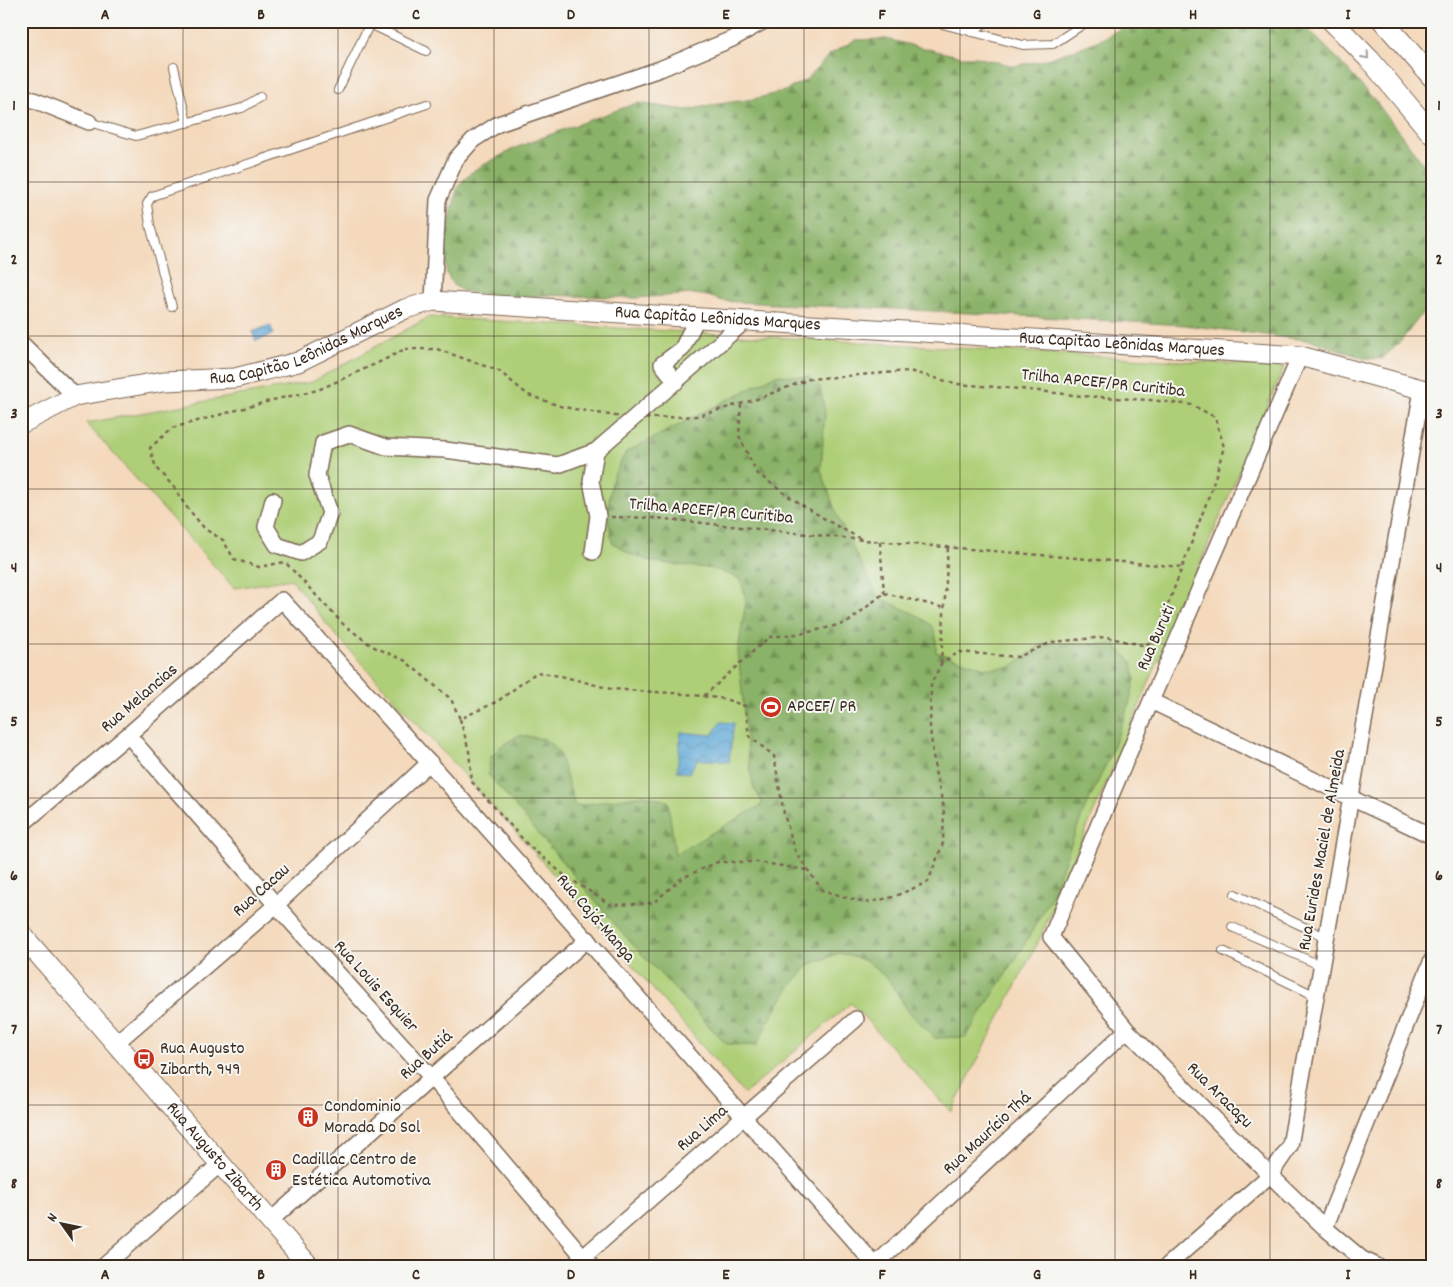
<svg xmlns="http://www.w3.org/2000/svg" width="1453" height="1287" font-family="Dekko,sans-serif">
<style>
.green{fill:#aecf77;stroke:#747c4a}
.forest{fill:url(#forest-firs);stroke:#626e43}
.water{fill:url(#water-waves);stroke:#4e6a7b}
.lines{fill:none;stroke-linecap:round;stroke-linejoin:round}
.service-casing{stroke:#7c6755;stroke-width:10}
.minor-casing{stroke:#7c6755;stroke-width:18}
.tertiary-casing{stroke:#7c6755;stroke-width:21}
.secondary-casing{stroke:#7c6755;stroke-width:22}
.path{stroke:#7c6755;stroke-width:2.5;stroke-dasharray:4 4;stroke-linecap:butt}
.service{stroke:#fff;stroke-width:8}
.minor{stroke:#fff;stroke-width:15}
.tertiary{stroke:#fff;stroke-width:19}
.secondary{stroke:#fff;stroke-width:20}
.oneway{stroke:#a79f9a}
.grid{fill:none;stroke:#3b2a1e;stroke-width:1;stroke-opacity:0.55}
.labels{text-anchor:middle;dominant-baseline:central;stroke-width:4;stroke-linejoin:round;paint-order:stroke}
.street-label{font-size:18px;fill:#3b2a1e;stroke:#f6f6f2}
.poi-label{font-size:18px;fill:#3b2a1e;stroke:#f6f6f2;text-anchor:start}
.neatline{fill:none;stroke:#3b2a1e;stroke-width:2}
.grid-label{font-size:16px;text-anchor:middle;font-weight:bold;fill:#3b2a1e}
</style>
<defs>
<pattern id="forest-firs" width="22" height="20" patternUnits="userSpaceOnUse" patternTransform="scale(1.25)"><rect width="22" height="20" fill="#8ab268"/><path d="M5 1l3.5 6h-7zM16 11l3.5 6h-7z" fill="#729155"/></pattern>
<pattern id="water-waves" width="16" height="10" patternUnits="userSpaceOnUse" patternTransform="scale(1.25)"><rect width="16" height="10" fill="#60a9d8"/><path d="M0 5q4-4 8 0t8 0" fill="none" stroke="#508aaf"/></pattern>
</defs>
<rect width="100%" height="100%" fill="#f6f6f2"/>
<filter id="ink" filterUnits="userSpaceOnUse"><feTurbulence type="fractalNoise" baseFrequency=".02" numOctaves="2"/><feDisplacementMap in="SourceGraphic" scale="10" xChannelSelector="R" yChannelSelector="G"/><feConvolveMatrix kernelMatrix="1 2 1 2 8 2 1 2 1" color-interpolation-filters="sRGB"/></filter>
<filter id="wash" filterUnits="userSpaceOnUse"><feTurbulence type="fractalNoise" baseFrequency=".0096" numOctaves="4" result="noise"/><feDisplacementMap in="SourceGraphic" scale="20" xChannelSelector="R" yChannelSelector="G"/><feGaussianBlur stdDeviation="1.12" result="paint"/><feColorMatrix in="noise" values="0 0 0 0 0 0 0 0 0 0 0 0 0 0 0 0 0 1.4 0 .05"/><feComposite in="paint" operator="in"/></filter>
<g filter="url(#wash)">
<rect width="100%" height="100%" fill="#f4d9bc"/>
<!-- green -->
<path class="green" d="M429 317 1284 367 1040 938 951 1112 851 1003 744 1094 528 845 333 632 291 579 234 588 86 423 312 382Z"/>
<!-- forest -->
<path class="forest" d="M1134 21H1300L1334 55 1376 102 1432 175V301L1400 342 1382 359 1363 358 1314 341 1185 325 896 309 775 304 723 301 708 296 694 294 635 298 544 295 509 298 463 291 453 285 447 274 445 261V244L457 188 467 176 476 169 515 148 570 127 637 103 687 110 718 104 754 99 785 91 807 79 829 55 855 40 886 39 923 48 963 57H976L1014 66 1041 61 1077 49 1102 39Z
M776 375 810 377 820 387 825 412 821 470 838 518 865 572C872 581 872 590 881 597 893 606 926 616 934 629 937 635 936 645 936 652L985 668H996L1011 667 1042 644H1114L1132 662 1135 679 1130 701 1110 756 1083 813 1051 897 1022 949 966 1037 935 1038 908 1011 889 980 867 961 840 953 810 964 789 988 772 1015 756 1046 726 1044 624 935 488 774 491 757 500 747 519 735 545 739 559 752 575 806 644 795 668 801 675 854 763 804 753 786 748 756 738 650 746 601 741 579 714 569 653 562 630 554 612 542 607 511 613 477 626 452Z"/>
<!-- water -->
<path class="water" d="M270 325 274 334 256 341 252 332Z
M721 722 734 723 729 762 698 759 689 773 677 771 681 732 712 735Z"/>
</g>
<g filter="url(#ink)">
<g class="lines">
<!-- service casing -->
<g class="service-casing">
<path id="service" d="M940 21 942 24 1023 45 1053 44 1085 23
M370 24 426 51
M971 32 988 21
M174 67 187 123
M338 90 371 21
M89 122 136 136 242 108 260 97
M172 307 150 225 147 204 152 196 427 104
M1235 894 1327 938
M1232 927 1322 966
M1223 951 1316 996"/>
</g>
<!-- minor casing -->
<g class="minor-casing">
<path id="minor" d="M21 95 89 122
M433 301 438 200 456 159 473 140 498 124 660 69 732 39 764 21
M21 343 75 396
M1300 356 1151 701 1051 937 1127 1030 1270 1175 1325 1228 1362 1259 1377 1266
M676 382 662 364 682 349 697 318
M273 500 266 527 277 545 301 553 320 541 330 513 317 475 323 443 349 434 386 447 445 450 558 465 596 451
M593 552 598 516 591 481 596 451 745 321
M1151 701 1351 798 1432 836
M128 735 276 905 431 1077 591 1266
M21 825 128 735 282 600C483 820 678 1044 876 1266
M116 1043 276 905 430 762
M270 1221 588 939
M1325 1228 1432 960
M104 1266 220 1164
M573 1266 856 1019
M874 1266 1127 1030
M1167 1266 1270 1175 1290 1146 1422 390"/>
</g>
<!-- tertiary casing -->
<g class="tertiary-casing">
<g id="tertiary">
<path id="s1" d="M21 424 75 396 164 381 235 378 298 362 405 309 433 301 1300 356 1432 392"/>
</g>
</g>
<!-- secondary casing -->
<g class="secondary-casing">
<g id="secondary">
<path d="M1332 21 1370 60 1432 134"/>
<path d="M1383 21 1432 77"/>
<path id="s2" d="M21 934 309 1266"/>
</g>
</g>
<!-- path -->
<path class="path" d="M405 349H437L499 371 528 395 563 407 633 419 698 416 757 399 809 379 909 371 957 384 1021 389 1082 396 1150 400 1192 405 1215 417 1224 447 1212 488 1154 642 1142 645 1106 637 1052 642 1018 657 959 652 941 664 931 684 930 728 935 771 944 808 943 843 928 882 893 897 865 903 822 890 796 853 784 814 774 756 749 736 745 706 725 699 685 694 611 689 565 677 537 672 498 701 460 719 451 699 404 660 372 646 343 624 285 562 259 567 234 559 223 540 205 529 185 505 173 486 156 468 150 448 172 428 277 399 318 390 382 361Z
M741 404 739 436 757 473 788 496 828 521 861 539
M611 517 656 518 863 540 1182 567
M880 542 884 593
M884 593 945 608
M941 664 948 547
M704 696 769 637 805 633 847 623 884 593
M460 719 469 751 472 782 528 845 564 875 611 905 653 903 682 878 718 862H757L807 870"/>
<!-- service -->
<use href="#service" class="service"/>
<!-- minor -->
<use href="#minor" class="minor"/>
<!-- tertiary -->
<use href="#tertiary" class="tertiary"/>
<!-- secondary -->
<use href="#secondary" class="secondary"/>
</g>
<!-- one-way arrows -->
<defs><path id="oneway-chevron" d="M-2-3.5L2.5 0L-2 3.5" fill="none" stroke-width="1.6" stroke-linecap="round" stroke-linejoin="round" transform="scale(1.25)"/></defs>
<use class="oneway" href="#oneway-chevron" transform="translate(1366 56) rotate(48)"/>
</g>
<!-- grid -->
<path class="grid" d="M183 21V1266M338 21V1266M494 21V1266M649 21V1266M804 21V1266M960 21V1266M1115 21V1266M1270 21V1266M21 182H1432M21 336H1432M21 489H1432M21 644H1432M21 798H1432M21 951H1432M21 1105H1432"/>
<!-- icons -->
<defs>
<g id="stadium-disc" transform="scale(1.125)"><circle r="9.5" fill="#c8321e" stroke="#f6f6f2"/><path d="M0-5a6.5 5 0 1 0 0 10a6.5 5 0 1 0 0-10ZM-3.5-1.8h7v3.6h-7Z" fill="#fff"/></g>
<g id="bus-disc" transform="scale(1.125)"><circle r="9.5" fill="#c8321e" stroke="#f6f6f2"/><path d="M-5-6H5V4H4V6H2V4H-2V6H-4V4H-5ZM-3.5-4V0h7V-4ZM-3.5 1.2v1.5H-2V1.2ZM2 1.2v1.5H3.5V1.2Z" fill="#fff"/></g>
<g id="building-disc" transform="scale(1.125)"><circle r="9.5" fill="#c8321e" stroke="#f6f6f2"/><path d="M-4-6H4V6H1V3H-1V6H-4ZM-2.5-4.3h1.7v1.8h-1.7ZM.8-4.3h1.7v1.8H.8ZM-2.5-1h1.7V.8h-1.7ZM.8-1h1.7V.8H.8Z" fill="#fff"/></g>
</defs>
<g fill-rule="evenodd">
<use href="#stadium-disc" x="771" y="707"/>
<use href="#bus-disc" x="144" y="1059"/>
<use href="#building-disc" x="308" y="1117"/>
<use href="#building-disc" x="276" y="1170"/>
</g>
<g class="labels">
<!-- street labels -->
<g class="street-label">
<text stroke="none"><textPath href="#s1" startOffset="721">Rua Capitão Leônidas Marques</textPath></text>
<text stroke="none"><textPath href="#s1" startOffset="300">Rua Capitão Leônidas Marques</textPath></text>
<text stroke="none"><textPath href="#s1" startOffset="1126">Rua Capitão Leônidas Marques</textPath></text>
<text transform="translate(1103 384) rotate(6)">Trilha APCEF/PR Curitiba</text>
<text transform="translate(711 512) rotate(5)">Trilha APCEF/PR Curitiba</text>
<text transform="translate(1157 638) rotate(-66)">Rua Buruti</text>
<text transform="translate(140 699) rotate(-41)">Rua Melancias</text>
<text transform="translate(1323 850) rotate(-80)">Rua Eurides Maciel de Almeida</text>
<text transform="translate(262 891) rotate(-42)">Rua Cacau</text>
<text transform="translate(595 919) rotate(49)">Rua Cajá-Manga</text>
<text transform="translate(375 987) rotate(48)">Rua Louis Esquier</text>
<text transform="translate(427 1056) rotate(-42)">Rua Butiá</text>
<text transform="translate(1219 1096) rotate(45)">Rua Aracaçu</text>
<text transform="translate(703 1129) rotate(-41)">Rua Lima</text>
<text transform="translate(988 1134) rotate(-43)">Rua Maurício Thá</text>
<text stroke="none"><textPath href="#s2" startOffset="295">Rua Augusto Zibarth</textPath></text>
</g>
<!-- poi labels -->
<g class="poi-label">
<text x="787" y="707">APCEF/ PR</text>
<text x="160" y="1049">Rua Augusto<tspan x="160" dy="21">Zibarth, 949</tspan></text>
<text x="324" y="1107">Condominio<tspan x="324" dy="21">Morada Do Sol</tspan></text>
<text x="292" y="1160">Cadillac Centro de<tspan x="292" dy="21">Estética Automotiva</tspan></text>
</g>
</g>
<!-- margin -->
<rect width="1453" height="1287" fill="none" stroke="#f6f6f2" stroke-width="55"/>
<!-- north arrow -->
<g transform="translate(62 1224) rotate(303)" stroke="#f6f6f2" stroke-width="4" paint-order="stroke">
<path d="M0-4L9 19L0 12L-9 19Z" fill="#3b2a1e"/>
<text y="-8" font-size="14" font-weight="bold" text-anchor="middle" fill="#3b2a1e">N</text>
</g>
<rect x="28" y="28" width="1398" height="1232" class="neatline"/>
<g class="grid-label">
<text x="105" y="19">A</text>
<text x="261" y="19">B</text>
<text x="416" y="19">C</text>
<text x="571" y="19">D</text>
<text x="726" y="19">E</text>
<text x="882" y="19">F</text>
<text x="1037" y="19">G</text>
<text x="1193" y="19">H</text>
<text x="1348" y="19">I</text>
<text x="14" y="110">1</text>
<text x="1439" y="110">1</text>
<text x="14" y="264">2</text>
<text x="1439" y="264">2</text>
<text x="14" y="418">3</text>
<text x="1439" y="418">3</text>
<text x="14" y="572">4</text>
<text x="1439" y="572">4</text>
<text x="14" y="726">5</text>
<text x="1439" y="726">5</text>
<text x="14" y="880">6</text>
<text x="1439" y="880">6</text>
<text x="14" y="1034">7</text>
<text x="1439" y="1034">7</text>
<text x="14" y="1188">8</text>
<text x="1439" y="1188">8</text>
<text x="105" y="1279">A</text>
<text x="261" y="1279">B</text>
<text x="416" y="1279">C</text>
<text x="571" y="1279">D</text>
<text x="726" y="1279">E</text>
<text x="882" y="1279">F</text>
<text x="1037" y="1279">G</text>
<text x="1193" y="1279">H</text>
<text x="1348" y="1279">I</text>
</g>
</svg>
